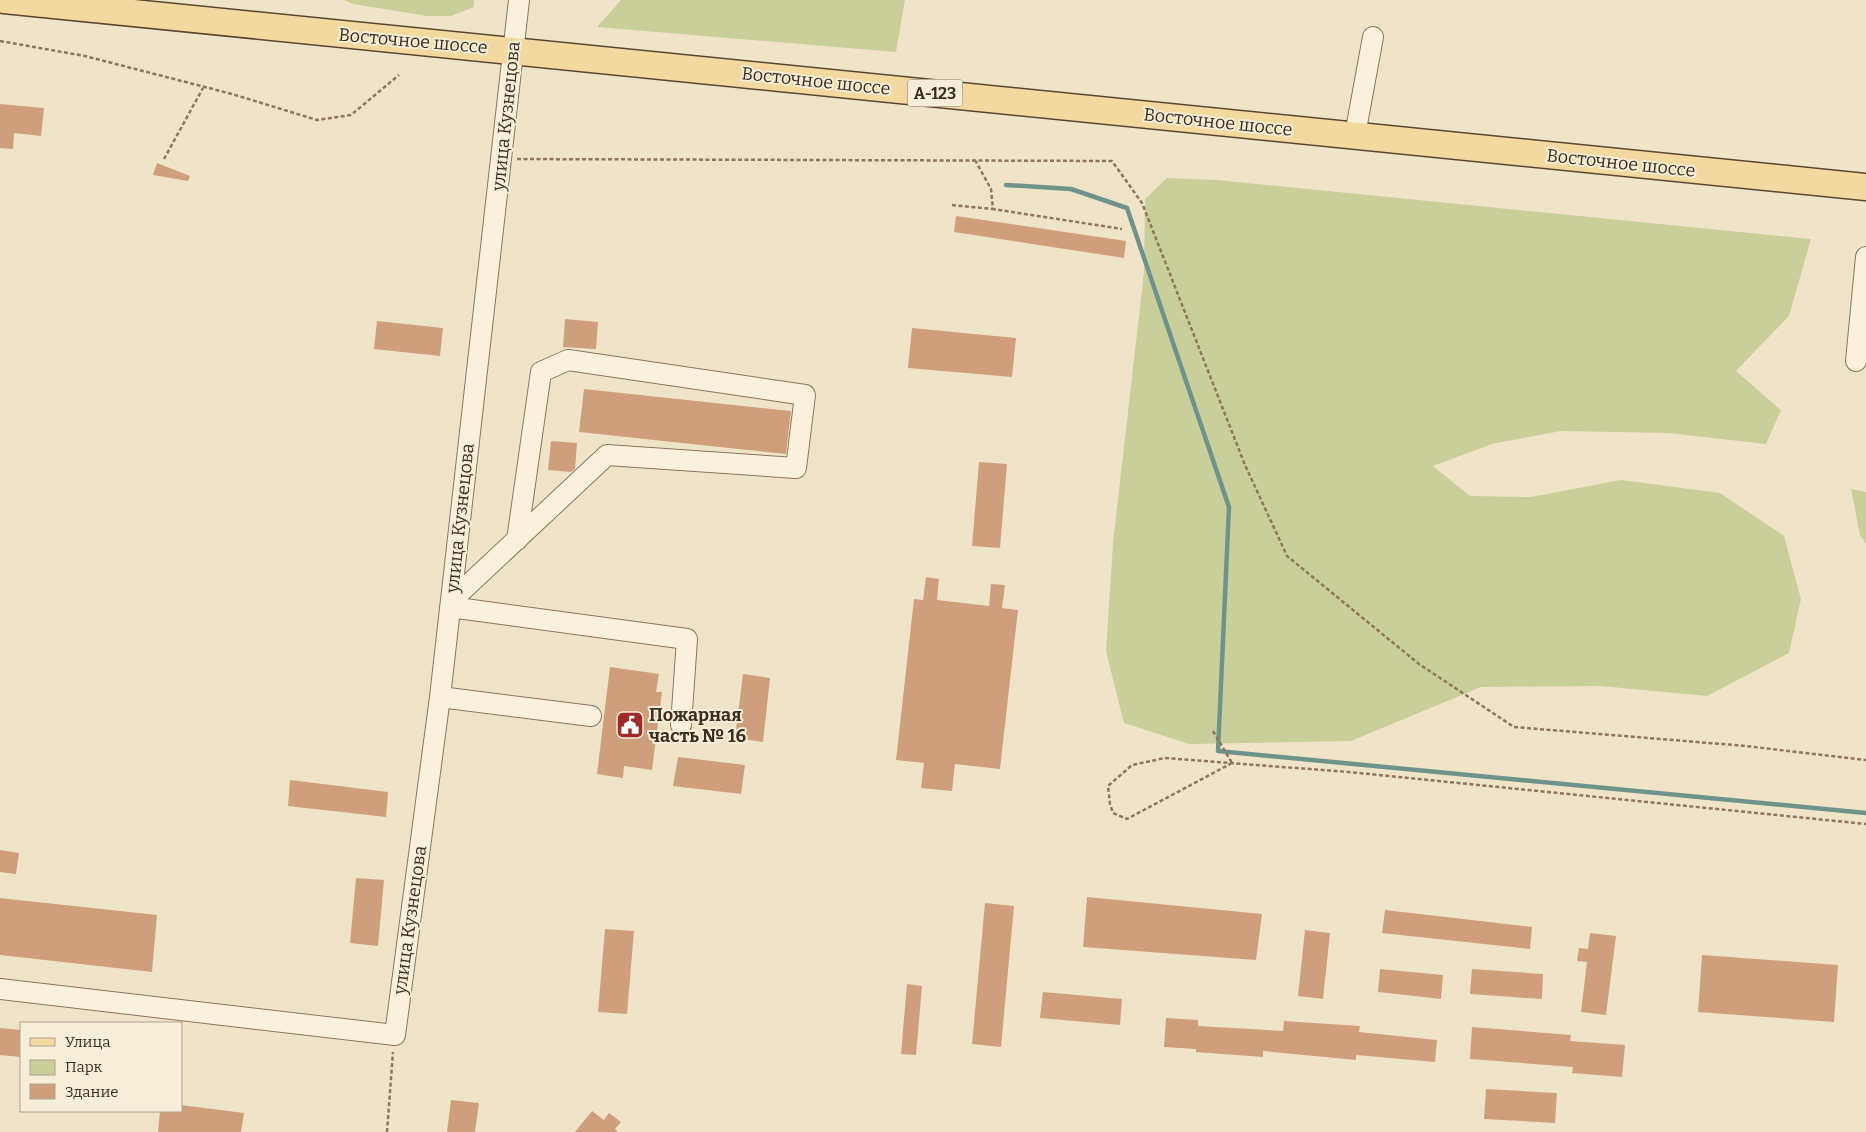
<svg xmlns="http://www.w3.org/2000/svg" width="1866" height="1132" font-family="Bitter,serif">
<style>
.green{fill:#c9cf9b}
.lines{fill:none;stroke-linecap:round;stroke-linejoin:round}
.stream{stroke:#6f938a;stroke-width:4.5}
.building{fill:#cf9f7d}
.minor-casing{stroke:#8d765c;stroke-width:22}
.major-casing{stroke:#5b4430;stroke-width:29}
.path{stroke:#8d765c;stroke-width:2.5;stroke-dasharray:4 2.5;stroke-linecap:butt}
.minor{stroke:#faf1dc;stroke-width:20}
.major{stroke:#f3d9a0;stroke-width:26}
.labels{text-anchor:middle;dominant-baseline:central;stroke-width:4;stroke-linejoin:round;paint-order:stroke}
.shield{fill:#f7eed8;stroke:#756857;stroke-width:1}
.shield-label{font-size:16px;font-weight:bold;fill:#3d2e20}
.street-label{font-size:18px;fill:#3d2e20;stroke:#f7eed8}
.poi-label{font-size:18px;font-weight:bold;fill:#3d2e20;stroke:#f7eed8;text-anchor:start}
</style>
<rect width="100%" height="100%" fill="#f0e4c8"/>
<!-- green -->
<path class="green" d="M344 0H474V7L451 16H427L353 4Z
M621 0H905L896 52 597 27Z
M1167 178 1217 180 1811 239 1789 316 1736 371 1781 410 1766 444 1668 433 1561 431 1492 444 1433 466 1470 496 1531 497 1621 480 1720 493 1784 536 1801 599 1789 653 1707 696 1600 686 1481 687 1351 741 1189 744 1124 723 1106 651 1113 543 1144 272 1145 199Z
M1851 489 1866 492V544L1860 535Z"/>
<g class="lines">
<!-- stream -->
<path class="stream" d="M1006 185 1071 189 1127 208 1229 507 1218 751 1866 813"/>
</g>
<!-- building -->
<path class="building" d="M0 104 44 108 41 136 14 133 13 149 0 148Z
M157 163 190 176 188 181 153 175Z
M956 216 1126 241 1124 258 954 232Z
M565 319 598 322 596 349 563 347Z
M377 321 443 328 440 356 374 349Z
M912 328 1016 338 1012 377 908 368Z
M584 389 791 411 786 454 579 432Z
M551 441 577 443 575 469 571 472 548 470Z
M979 462 1007 464 1000 548 972 546Z
M926 577 939 579 937 600 989 606 991 584 1005 585 1002 608 1018 610 1000 769 955 764 952 791 921 788 924 763 896 760 914 599 923 600Z
M610 667 659 674 656 692H662L652 770 624 766 623 778 597 774Z
M743 674 770 678 763 742 735 738Z
M678 757 745 765 741 794 673 786Z
M290 780 388 792 386 817 288 806Z
M0 850 19 853 16 874 0 872Z
M356 878 384 880 378 946 350 943Z
M1087 897 1262 914 1256 960 1083 947Z
M0 898 157 915 152 972 0 955Z
M985 903 1014 906 1001 1047 972 1044Z
M1385 910 1532 927 1530 949 1382 933Z
M605 929 634 931 627 1014 598 1012Z
M1305 930 1330 933 1323 999 1298 996Z
M1590 933 1616 936 1606 1015 1581 1012 1587 962 1577 961 1579 948 1588 949Z
M1702 955 1838 965 1834 1022 1698 1012Z
M1380 969 1443 975 1441 999 1378 992Z
M1472 969 1543 974 1542 999 1470 994Z
M907 984 922 986 916 1055 901 1054Z
M1043 992 1122 999 1120 1025 1040 1018Z
M1166 1018 1198 1020V1026L1283 1031 1284 1021 1360 1026 1359 1032 1437 1040 1435 1062 1356 1055V1060L1263 1051V1057L1196 1052V1049L1164 1047Z
M1472 1027 1571 1035 1570 1041 1625 1045 1622 1077 1572 1073 1573 1067 1470 1059Z
M0 1028 21 1030V1057L0 1055Z
M1486 1089 1557 1093 1555 1123 1484 1119Z
M451 1100 479 1103 475 1132H447Z
M181 1105 244 1113 241 1132H158L160 1111H181Z
M592 1111 604 1120 609 1113 621 1122 615 1129 618 1132H575Z"/>
<g class="lines">
<!-- minor casing -->
<g class="minor-casing">
<path id="minor" d="M1355 135 1373 37
M1856 361 1866 257
M451 601 607 455 796 468 805 395 568 360 541 372 517 540
M450 607 687 639 681 725
M440 697 591 716
M0 989 395 1035 440 697 519 0"/>
</g>
<!-- major casing -->
<g class="major-casing">
<path id="major" d="M4 0 1866 187"/>
</g>
<!-- path -->
<path class="path" d="M0 41 85 56 232 94 317 120 351 115 399 75
M164 159 203 88
M517 159 1112 161 1142 203 1245 465 1287 556 1419 664 1514 727 1746 746 1866 760
M975 160 991 189 993 209 1122 229
M952 205 993 209
M1213 731 1232 763
M1232 763 1127 819 1113 813 1110 804 1108 786 1132 765 1165 758 1349 772 1866 824
M387 1132 393 1052"/>
<!-- minor -->
<use href="#minor" class="minor"/>
<!-- major -->
<use href="#major" class="major"/>
</g>
<!-- icons -->
<defs>
<g id="civic-square" transform="scale(1.4375)"><rect x="-9" y="-9" width="18" height="18" rx="4" fill="#9e2a2b" stroke="#f7eed8"/><path d="M-.6-6.5H3V-4.5H.6V-3L4-1V1h2V6H-6V1h2V-1L-.6-3ZM-1.2 2.5V6h2.4V2.5Z" fill="#fff"/></g>
</defs>
<g fill-rule="evenodd">
<use href="#civic-square" x="630" y="725"/>
</g>
<g class="labels">
<!-- shield labels -->
<rect class="shield" x="907.5" y="79.5" width="55" height="27" rx="4"/>
<g class="shield-label">
<text x="935" y="93">А-123</text>
</g>
<!-- street labels -->
<g class="street-label">
<text transform="translate(413 41) rotate(5)">Восточное шоссе</text>
<text transform="translate(816 81) rotate(6)">Восточное шоссе</text>
<text transform="translate(506 116) rotate(-84)">улица Кузнецова</text>
<text transform="translate(1218 122) rotate(6)">Восточное шоссе</text>
<text transform="translate(1621 163) rotate(6)">Восточное шоссе</text>
<text transform="translate(460 518) rotate(-84)">улица Кузнецова</text>
<text transform="translate(410 920) rotate(-82)">улица Кузнецова</text>
</g>
<!-- poi labels -->
<g class="poi-label">
<text x="649" y="715">Пожарная<tspan x="649" dy="21">часть № 16</tspan></text>
</g>
</g>
<!-- legend -->
<rect x="20" y="1022" width="162" height="90" fill="#f7eed8" stroke="#ada18e"/>
<rect x="30" y="1038" width="25" height="8" fill="#f3d9a0" stroke="#ada18e"/>
<text x="65" y="1047" font-size="15" fill="#3d2e20">Улица</text>
<rect x="30" y="1060" width="25" height="15" fill="#c9cf9b" stroke="#ada18e"/>
<text x="65" y="1072" font-size="15" fill="#3d2e20">Парк</text>
<rect x="30" y="1084" width="25" height="15" fill="#cf9f7d" stroke="#ada18e"/>
<text x="65" y="1097" font-size="15" fill="#3d2e20">Здание</text>
</svg>
